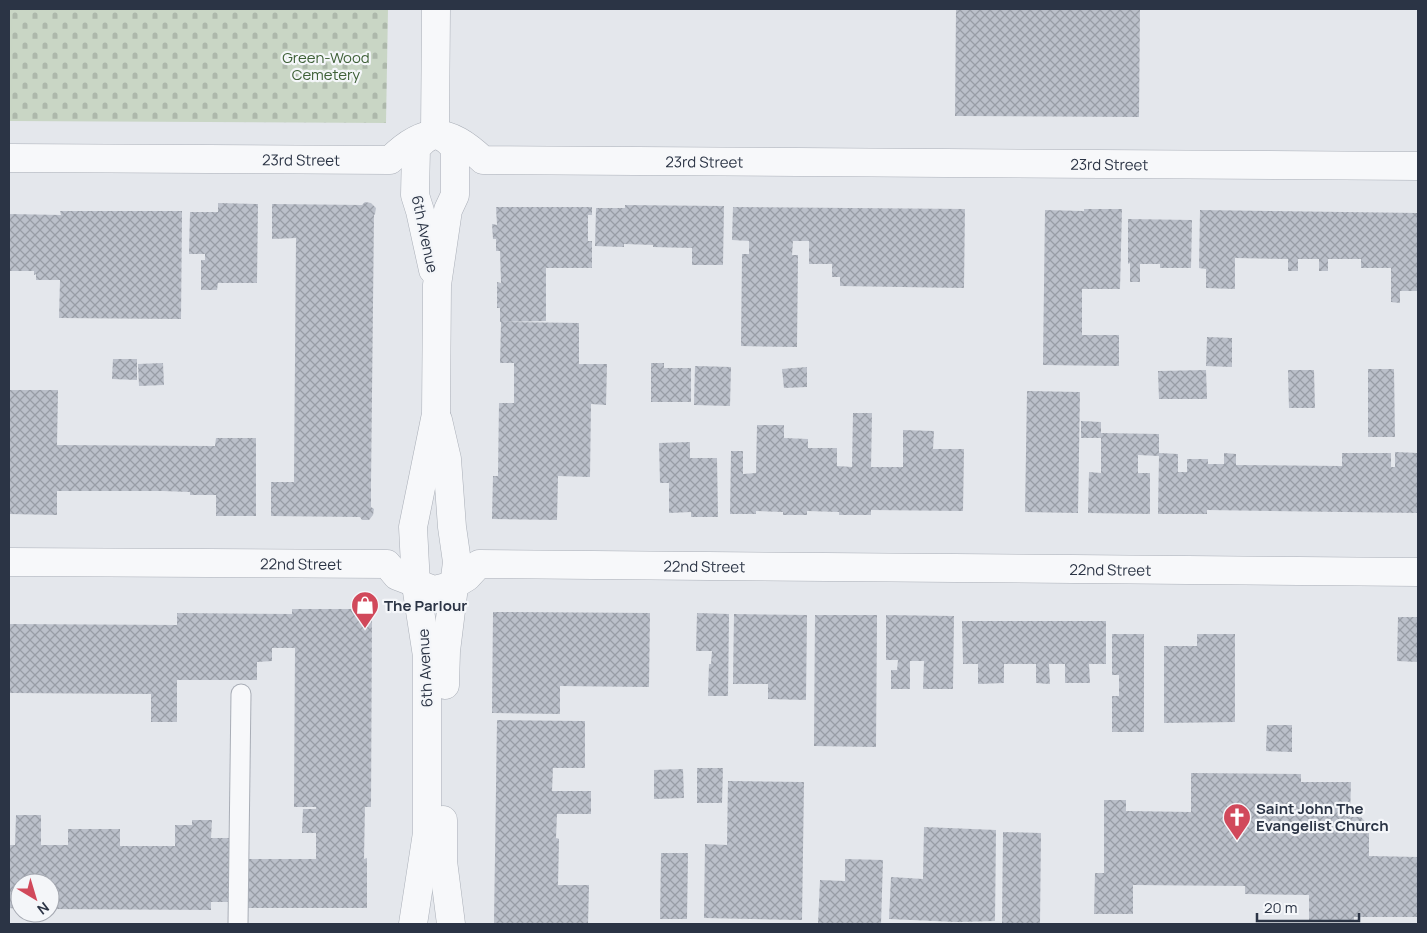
<svg xmlns="http://www.w3.org/2000/svg" width="1427" height="933" font-family="Manrope,sans-serif">
<style>
.cemetery{fill:url(#cemetery-stones)}
.building{fill:url(#building-cross-hatch)}
.lines{fill:none;stroke-linecap:round;stroke-linejoin:round}
.service-casing{stroke:#a9aeb7;stroke-width:21}
.minor-casing{stroke:#a9aeb7;stroke-width:29}
.service{stroke:#f7f8fa;stroke-width:19}
.minor{stroke:#f7f8fa;stroke-width:28}
.labels{text-anchor:middle;dominant-baseline:central;stroke-width:4.5;stroke-linejoin:round;paint-order:stroke}
.park-label{font-size:15px;fill:#3f6138;stroke:#f4f6f9}
.street-label{font-size:15px;fill:#2b3445;stroke:#f4f6f9}
.poi-label{font-size:15px;font-weight:bold;fill:#2b3445;stroke:#f4f6f9;text-anchor:start}
</style>
<defs>
<pattern id="cemetery-stones" width="16" height="16" patternUnits="userSpaceOnUse" patternTransform="scale(1.25)"><rect width="16" height="16" fill="#c9d6c5"/><path d="M2 7V4a2 2 0 0 1 4 0v3zM10 15v-3a2 2 0 0 1 4 0v3z" fill="#adb8ab"/></pattern>
<pattern id="building-cross-hatch" width="8" height="8" patternUnits="userSpaceOnUse" patternTransform="scale(1.25)"><rect width="8" height="8" fill="#bbc0ca"/><path d="M0 0l8 8M0 8l8-8" fill="none" stroke="#989da6"/></pattern>
</defs>
<rect width="100%" height="100%" fill="#e4e7ec"/>
<!-- cemetery -->
<path class="cemetery" d="M9 9H388L386 123 9 121Z"/>
<!-- building -->
<path class="building" d="M956 9H1140L1139 117 955 116Z
M365 202 371 203 376 208 375 214 374 215 371 483V507L374 509 373 515 369 520H362L360 517 271 516V482H294L296 238 272 239V204L362 205Z
M218 203 258 204 257 283H218L217 290H201V260H205V254H189L190 212H218Z
M625 205 724 206 723 265H692V248L653 247V245L624 244V247L595 246 596 208H625Z
M496 207H592V215H588V241H592V268H546V321L500 322V308H497V282L501 283 500 251H496V239H493L492 224 497 225Z
M733 207 965 209 964 288 840 286V277H832V264H809V241H793L792 255H798L797 347 741 346 742 254H749V241L732 240Z
M1084 209H1122L1120 289H1082V335H1119V366L1043 365 1045 210 1084 211Z
M1200 210 1418 213V291H1400V303L1391 302V268H1361V259H1328V271H1319V259H1298V271H1288V259L1235 258V289L1206 288V269L1199 268Z
M60 211H182L181 319 59 318 60 280H36V274L34 275V271H9V214L61 215Z
M1128 219 1192 220 1191 268H1160V264H1140V282H1130V263L1128 264Z
M501 322 579 323V364H607L606 405 591 404 590 477 558 476 557 520 492 519 493 476H498L499 403H514V363H500Z
M1207 337 1232 338V367L1206 366Z
M113 359H137V380L112 379Z
M163 363 164 385 139 386 138 364Z
M651 363H664V368H691V402H651Z
M695 366 731 367 730 406 694 405Z
M807 367V387L784 388 782 369Z
M1368 369H1394L1395 437H1368Z
M1206 370 1207 399H1159L1158 371Z
M1288 370H1314L1315 408H1289Z
M9 390H58L57 445 215 446 216 438H256V516H216V495H190V492L163 491H57V515L9 514Z
M1027 391 1080 392 1078 513 1025 512Z
M853 413H872L871 467H903V430L934 431 933 449H964L963 511 871 510V515H839V512L807 511V515H783V512L756 511V514H730L731 451H743V474L756 473 757 425H784V438L808 439V448H837V466L852 467Z
M1081 421 1101 422V433L1159 434V453L1178 454V472H1187V459H1208V464H1224V453L1236 454V465L1342 466V453H1391V467H1395V452L1418 453V513L1207 510V514H1158L1159 456 1138 455V473H1150V514L1088 513 1089 472 1101 473V438H1081Z
M690 442V458H717L718 517H691V512L669 513V483H660L659 443Z
M292 609H372L371 807H365L364 859 367 858V908H245V859H316V833H302L303 809H316V807H294L295 648H272V661L257 662V680H177V722H151V694L9 693V624L177 625V613L292 614Z
M493 612 650 613 649 687 560 686V714L492 713Z
M697 613 729 614 728 696H708L709 664H711L712 651H696Z
M734 614 807 615 806 700 768 699V684H733Z
M815 615H877L876 747 814 746Z
M886 615 954 616 953 689H923L924 661H910V689H891V670H897L898 660H886Z
M1398 617H1418V662L1397 661Z
M962 621H1106V664H1089L1090 683H1065V664H1049L1050 684 1036 683V664H1004V683L978 684V664H963Z
M1112 634H1144V732H1112V696H1119V675H1112Z
M1197 634H1235V722L1164 723V646H1197Z
M497 720 585 721V768H553L552 791H591V814H557L556 838 559 839 558 885H589L588 924H494Z
M1267 725H1292V752L1266 751Z
M697 768H723L722 803H697Z
M683 769 684 798 654 799V770Z
M1191 773 1301 774V782H1351L1350 817H1361L1369 826V856L1418 857V917H1354V921L1309 920V895L1245 894V886L1133 885V914H1094L1095 873H1104V800H1126V811L1191 812Z
M728 781 804 782 802 920 704 918 705 844 727 845Z
M16 815H41V845H68V829H120V846H175V825H192V820H212L211 838H229V902H211V910L50 909V883H20V909L9 908V845H15Z
M924 827 996 830 995 921 957 922 889 919 891 877 923 879Z
M1003 832 1041 833 1040 924H1002Z
M661 853H688L687 919H660Z
M845 859 883 860 881 924H818L820 880 845 881Z"/>
<g class="lines">
<!-- service casing -->
<g class="service-casing">
<path id="service" d="M238 924 241 694"/>
</g>
<!-- minor casing -->
<g class="minor-casing">
<g id="minor">
<path d="M435 133 436 9"/>
<path id="s1" d="M9 158 390 160C425 125 448 127 483 160L1418 166"/>
<path d="M433 270 420 211 415 195 416 148 424 140 434 134"/>
<path d="M438 420 447 459 452 527 457 562 446 651 445 685"/>
<path id="s2" d="M9 562 387 564 397 576 434 590 454 585 467 577 479 564 1418 572"/>
<path d="M443 820V861L451 924"/>
<path d="M413 924 427 833V656L416 585 413 527 436 414 437 285 448 210 455 195V148L447 140 437 134"/>
</g>
</g>
<!-- service -->
<use href="#service" class="service"/>
<!-- minor -->
<use href="#minor" class="minor"/>
</g>
<!-- icons -->
<defs>
<g id="shop-pin" transform="scale(1.4375)"><path d="M0 17L-7.5 6A9.5 9.5 0 1 1 7.5 6Z" fill="#d1495b" stroke="#f4f6f9"/><path d="M-5-2.5h2.3a2.7 3.5 0 0 1 5.4 0H5L5.5 6h-11ZM-1.5-2.5h3a1.5 2.3 0 0 0-3 0Z" fill="#fff"/></g>
<g id="church-pin" transform="scale(1.4375)"><path d="M0 17L-7.5 6A9.5 9.5 0 1 1 7.5 6Z" fill="#d1495b" stroke="#f4f6f9"/><path d="M-1.2-6h2.4v3.5h3.3v2.4h-3.3V6h-2.4V-.1h-3.3v-2.4h3.3Z" fill="#fff"/></g>
</defs>
<g fill-rule="evenodd">
<use href="#shop-pin" x="365" y="605"/>
<use href="#church-pin" x="1237" y="817"/>
</g>
<g class="labels">
<!-- park labels -->
<g class="park-label">
<text x="326" y="57">Green-Wood<tspan x="326" dy="17">Cemetery</tspan></text>
</g>
<!-- street labels -->
<g class="street-label">
<text stroke="none"><textPath href="#s1" startOffset="292">23rd Street</textPath></text>
<text stroke="none"><textPath href="#s1" startOffset="711">23rd Street</textPath></text>
<text stroke="none"><textPath href="#s1" startOffset="1116">23rd Street</textPath></text>
<text transform="translate(425 234) rotate(78)">6th Avenue</text>
<text stroke="none"><textPath href="#s2" startOffset="292">22nd Street</textPath></text>
<text stroke="none"><textPath href="#s2" startOffset="712">22nd Street</textPath></text>
<text stroke="none"><textPath href="#s2" startOffset="1118">22nd Street</textPath></text>
<text transform="translate(425 668) rotate(-93)">6th Avenue</text>
</g>
<!-- poi labels -->
<g class="poi-label">
<text x="384" y="605">The Parlour</text>
<text x="1256" y="808">Saint John The<tspan x="1256" dy="17">Evangelist Church</tspan></text>
</g>
</g>
<!-- border -->
<rect width="1427" height="933" fill="none" stroke="#2b3445" stroke-width="20"/>
<!-- north arrow -->
<g transform="translate(35 898) rotate(142)"><circle r="24" fill="#f4f6f9" stroke="#a4a8b1"/>
<path d="M0-4L9 19L0 12L-9 19Z" fill="#d1495b"/>
<text y="-8" font-size="14" font-weight="bold" text-anchor="middle" fill="#2b3445">N</text>
</g>
<!-- scale -->
<path d="M1257 913v8h102v-8" fill="none" stroke="#2b3445" stroke-width="2.5"/>
<text x="1264" y="913" font-size="15" fill="#2b3445" stroke="#f4f6f9" stroke-width="4" paint-order="stroke">20 m</text>
</svg>
